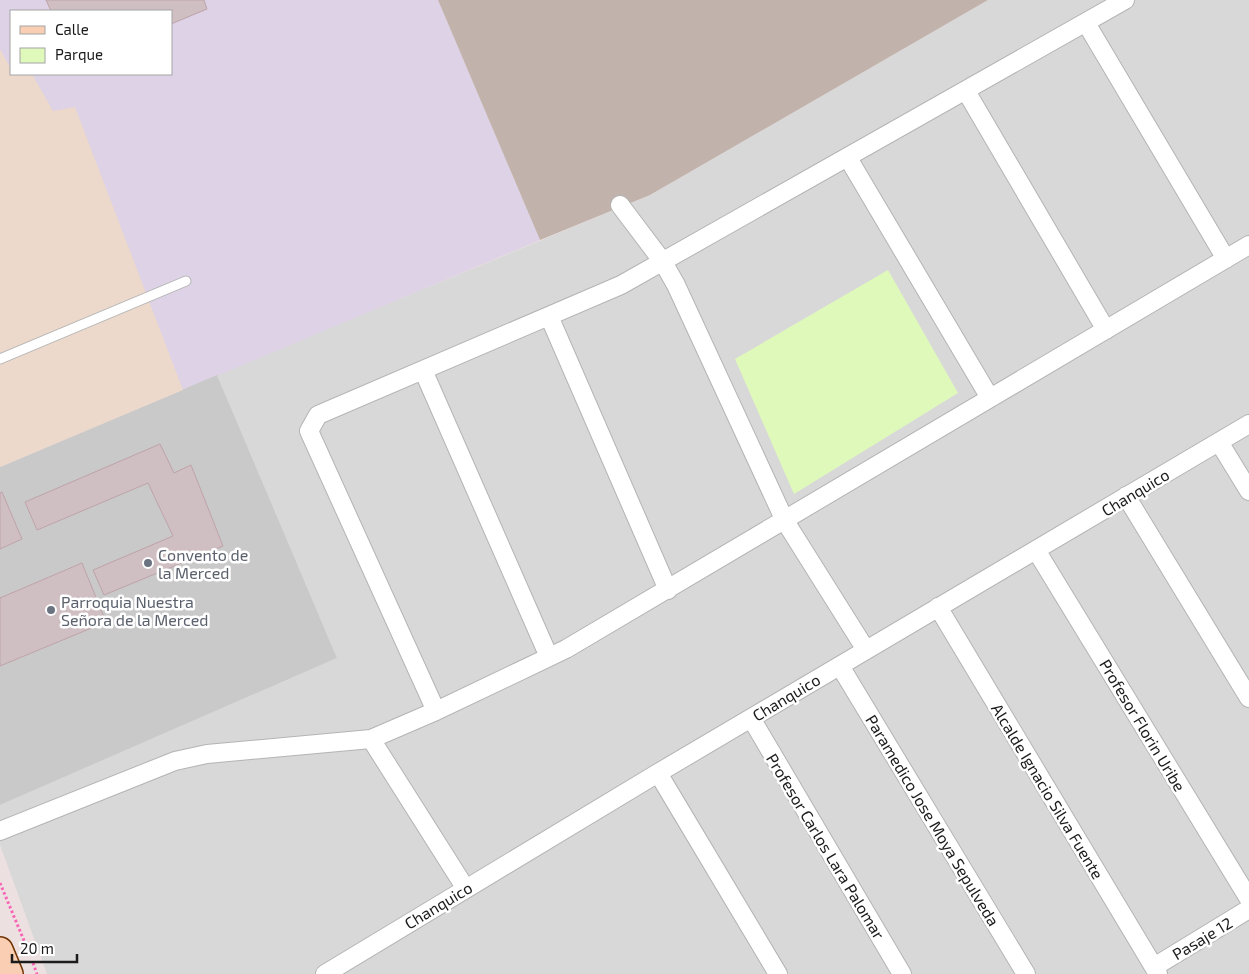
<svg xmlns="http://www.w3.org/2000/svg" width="1249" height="974" font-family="'Exo 2',sans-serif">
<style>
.residential{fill:#d9d8d9}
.industrial{fill:#ddd2e6;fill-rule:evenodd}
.religious{fill:#c9c9c9}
.construction{fill:#c1b3ac}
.farmland{fill:#ecd9cb}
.park{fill:#dff9bb}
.building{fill:#cfbec2;stroke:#bea3a9}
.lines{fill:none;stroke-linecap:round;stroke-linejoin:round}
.lane-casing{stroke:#b4b4b4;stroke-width:11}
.street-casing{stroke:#b4b4b4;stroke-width:20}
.secondary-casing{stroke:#703404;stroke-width:28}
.path{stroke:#fa64b7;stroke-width:3;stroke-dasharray:2.5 2.5;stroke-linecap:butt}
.lane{stroke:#fff;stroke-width:9}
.street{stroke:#fff;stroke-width:18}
.secondary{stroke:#f9ceb2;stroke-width:25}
.worship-dot{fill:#6b7280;stroke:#fff;stroke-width:2}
.labels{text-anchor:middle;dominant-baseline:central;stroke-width:5;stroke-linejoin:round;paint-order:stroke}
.street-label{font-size:16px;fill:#1b1b1b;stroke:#fff}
.worship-label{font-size:16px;fill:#5b616d;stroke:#fff;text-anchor:start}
</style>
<rect width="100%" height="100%" fill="#ede0e0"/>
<!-- residential -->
<path class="residential" d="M988 0H1249V974H47L0 845V805L337 658 217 375 650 195Z"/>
<!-- industrial -->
<path class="industrial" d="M0 0H438L540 240 0 467ZM11 11H171V74H11Z"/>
<!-- religious -->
<path class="religious" d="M217 375 337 658 0 805V467Z"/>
<!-- construction -->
<path class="construction" d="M438 0H988L650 195 540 240Z"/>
<!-- farmland -->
<path class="farmland" d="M0 49 11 69V74H32L53 111 75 107 183 390 0 467Z"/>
<!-- park -->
<path class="park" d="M888 270 958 393 794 494 735 359Z"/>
<!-- building -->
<path class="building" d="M46 0H204L207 9 171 24V11H51Z
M160 444 174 473 191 465 223 546 104 595 93 570 173 536 148 483 37 530 25 502Z
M2 492 22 539 0 549V493Z
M82 563 106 622 0 666V598Z"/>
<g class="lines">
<!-- lane casing -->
<g class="lane-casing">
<path id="lane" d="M0 359 186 281"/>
</g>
<!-- street casing -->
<g class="street-casing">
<path id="street" d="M1086 23 1226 259
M966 91 1106 330
M848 158 990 398
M620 205 663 262 676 285 785 521 866 650
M549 316 668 590
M423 370 549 657
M1219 442 1249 491
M1126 496 1249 698
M1036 550 1249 899
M938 607 1158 974
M840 666 1026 974
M436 711 309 431 318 415 621 285 1125 0
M751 718 902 974
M371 739 466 889
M658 773 778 974
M0 831 175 761 207 754 371 739 436 711 566 649 1249 245
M1154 967 1249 909
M325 974 658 773 1249 424"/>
</g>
<!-- secondary casing -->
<g class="secondary-casing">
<path id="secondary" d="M0 950 10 974"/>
</g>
<!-- path -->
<path class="path" d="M0 883 25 943
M33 963 37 974"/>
<!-- lane -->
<use href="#lane" class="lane"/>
<!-- street -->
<use href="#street" class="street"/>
<!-- secondary -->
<use href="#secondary" class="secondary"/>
</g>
<!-- markers -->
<g class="worship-dot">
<circle cx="148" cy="563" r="5"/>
<circle cx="51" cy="610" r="5"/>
</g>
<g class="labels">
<!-- street labels -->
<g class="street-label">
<text transform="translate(1135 492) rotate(-31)">Chanquico</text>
<text transform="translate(786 697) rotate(-31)">Chanquico</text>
<text transform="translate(1143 725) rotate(59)">Profesor Florin Uribe</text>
<text transform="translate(1048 791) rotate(59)">Alcalde Ignacio Silva Fuente</text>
<text transform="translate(933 820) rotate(59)">Paramedico Jose Moya Sepulveda</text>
<text transform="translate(826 846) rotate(59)">Profesor Carlos Lara Palomar</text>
<text transform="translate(438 905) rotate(-31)">Chanquico</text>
<text transform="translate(1202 938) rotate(-31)">Pasaje 12</text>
</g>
<!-- worship labels -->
<g class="worship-label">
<text x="158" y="554">Convento de<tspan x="158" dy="18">la Merced</tspan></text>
<text x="61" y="601">Parroquia Nuestra<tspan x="61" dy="18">Señora de la Merced</tspan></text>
</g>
</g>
<!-- legend -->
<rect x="10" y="10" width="162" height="65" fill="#ffffff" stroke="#a4a4a4"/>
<rect x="20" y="26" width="25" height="8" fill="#f9ceb2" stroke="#a4a4a4"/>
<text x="55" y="35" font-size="15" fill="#1b1b1b">Calle</text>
<rect x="20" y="48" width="25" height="15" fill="#dff9bb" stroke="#a4a4a4"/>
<text x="55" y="60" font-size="15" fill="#1b1b1b">Parque</text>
<!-- scale -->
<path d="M12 954v8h65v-8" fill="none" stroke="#1b1b1b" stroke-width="2.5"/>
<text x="20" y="954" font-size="15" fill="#1b1b1b" stroke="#ffffff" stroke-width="4" paint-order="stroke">20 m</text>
</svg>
